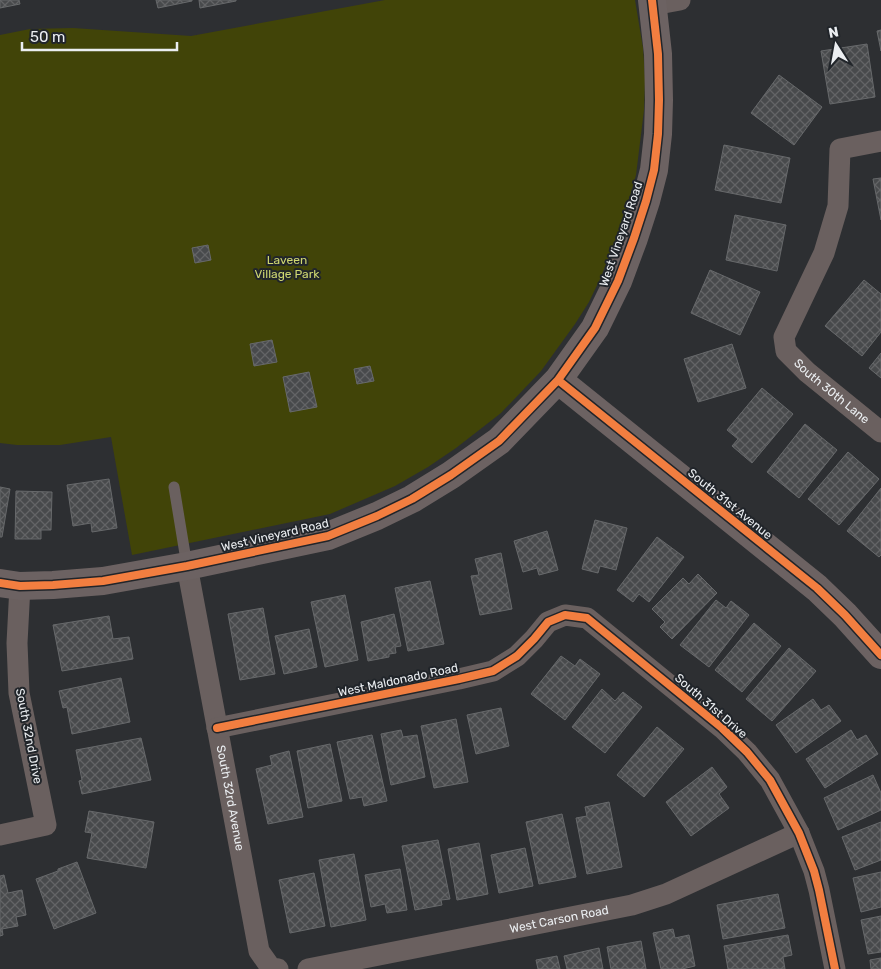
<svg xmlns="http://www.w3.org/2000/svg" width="881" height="969" font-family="Rubik,sans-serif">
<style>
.green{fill:#414408}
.building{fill:url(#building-cross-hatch);stroke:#67696b}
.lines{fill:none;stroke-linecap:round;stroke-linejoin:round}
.lane{stroke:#6a605f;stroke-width:11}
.street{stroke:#6a605f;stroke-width:21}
.secondary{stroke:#6c6262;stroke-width:28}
.cycleway-casing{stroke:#21252a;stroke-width:11}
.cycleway{stroke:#f27e40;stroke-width:8}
.labels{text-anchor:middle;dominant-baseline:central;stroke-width:4;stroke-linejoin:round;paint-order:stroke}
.street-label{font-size:12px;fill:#ebeef1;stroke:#21252a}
.park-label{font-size:12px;fill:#cfd771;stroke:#21252a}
</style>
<defs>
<pattern id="building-cross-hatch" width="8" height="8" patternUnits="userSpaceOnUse" patternTransform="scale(1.25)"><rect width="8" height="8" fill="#484a4c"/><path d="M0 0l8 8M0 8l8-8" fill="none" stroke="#636466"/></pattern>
</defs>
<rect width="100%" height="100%" fill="#2d2f32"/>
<!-- green -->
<path class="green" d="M385 0H635L643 48 645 79 644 110 636 175 621 227 600 279 589 302 575 324 541 371 501 413 456 448 428 467 395 486 330 514 132 555 111 437 60 445H17L0 443V35L30 29 73 28 191 36Z"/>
<!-- building -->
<path class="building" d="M0 0H19L20 4 0 8Z
M156 0H192V1L158 8Z
M199 0H236V1L200 8Z
M881 30V51L877 31Z
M867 44 875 97 830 104 821 51Z
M779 75 822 107 794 145 751 113Z
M724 145 790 158 781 203 715 190Z
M881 178V220L873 179Z
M735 215 786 225 777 271 726 260Z
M208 245 211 260 195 263 192 248Z
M710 270 760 292 740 335 691 313Z
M864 280 881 294V332L862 356 825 326Z
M272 340 277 362 254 366 250 344Z
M732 344 746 388 698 402 684 359Z
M881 353V378L869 368Z
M370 366 374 381 357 384 354 369Z
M309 372 317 407 290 412 283 377Z
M762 388 793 414 752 463 732 446 738 439 727 430Z
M805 424 837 450 799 498 767 472Z
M848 452 879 479 839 525 808 499Z
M109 479 117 528 92 532 91 523 73 526 67 485Z
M0 487 10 489 2 537H0Z
M881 488V555L879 557 847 531Z
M16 491 52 492 51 530H41V539H15Z
M595 520 627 528 616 570 600 566 598 573 582 569Z
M547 531 558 570 539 575 537 568 523 572 514 541Z
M657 537 684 557 649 602 639 594 633 602 617 590Z
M501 553 512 609 480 615 471 576 479 575 475 559Z
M698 574 717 593 672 639 660 627 665 622 652 609 683 578 689 584Z
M430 581 444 644 408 651 395 588Z
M345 595 358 660 325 667 311 602Z
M716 600 726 608 731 601 749 615 709 667 680 645Z
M263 608 275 674 240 680 228 614Z
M394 614 401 646 395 647 396 653 389 654V657L368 661 361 622Z
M109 616 113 639 129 637 133 659 62 671 53 625Z
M754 623 781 646 742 692 715 670Z
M309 629 317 667 284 674 275 636Z
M789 648 816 671 772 721 746 699Z
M561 656 575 666 580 659 600 674 565 720 531 694Z
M121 678 130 722 72 734 67 707 63 708 59 691Z
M602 689 615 701 623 692 642 707 605 753 572 727Z
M813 699 821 710 829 705 841 721 796 753 776 725Z
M501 708 509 746 476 754 467 715Z
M456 719 468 782 434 788 421 726Z
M657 727 684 749 644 797 617 775Z
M401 730 403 737 417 735 425 777 391 785 381 734Z
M851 730 857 740 866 735 878 754 825 788 806 759Z
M372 735 387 801 364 806 362 797 350 799 337 742Z
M141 738 151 780 82 794 79 781 82 780 76 750Z
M330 744 342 801 308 808 297 751Z
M289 751 303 817 268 824 256 769 272 765 270 756Z
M712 767 727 787 719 794 729 808 691 836 666 802Z
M873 775 881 793V810L838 830 824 798Z
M609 802 622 867 587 874 576 818 587 816 585 807Z
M89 811 154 822 146 868 87 858 92 833 85 832Z
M562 814 576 877 539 884 526 822Z
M881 822V860L855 870 842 837Z
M438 840 450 899 441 900 442 905 415 910 402 846Z
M479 843 488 894 457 900 448 849Z
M525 848 533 886 499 893 491 855Z
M354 854 366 920 331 927 319 860Z
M77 862 96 913 54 929 36 879 58 871V869Z
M400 869 407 910 387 913 385 904 371 907 365 875Z
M881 872V907L861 912 853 878Z
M314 873 325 926 290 933 279 880Z
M4 875 8 893 22 890 26 915 16 917 18 926 2 929 3 935 0 936V876Z
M778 894 785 928 723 939 717 905Z
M881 916V952L868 954 861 920Z
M673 929 675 938 689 935 695 966 682 969H661L653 933Z
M788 935 792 955 783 957 785 969H728L724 946Z
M641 941 646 969H611L607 947Z
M599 948 603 969H567L564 956Z
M557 956 560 969H538L536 960Z
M881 958V969H871L870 960Z"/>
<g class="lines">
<!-- lane -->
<path class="lane" d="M174 487 187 566"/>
<!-- street -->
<g class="street">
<path d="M653 5 680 0"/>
<path id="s1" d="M881 141 840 149 838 206 824 253 784 337 786 351 807 372 881 432"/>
<path id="s2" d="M187 566 259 951 271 968 278 969"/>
<path d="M217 728 459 679 493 671 517 656 534 639 548 622 565 615 587 618 722 728 747 752 770 780 799 833 814 871 819 890 835 969"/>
<path d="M0 835 46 825 19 693 17 643 20 586"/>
<path id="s3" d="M308 969 632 905 666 894 799 833"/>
</g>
<!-- secondary -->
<path class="secondary" d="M558 380 817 588 845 615 881 655
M0 583 20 586 53 585 103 581 187 566 328 536 377 516 412 499 451 475 499 441 558 380 595 328 618 281 634 238 646 201 654 170 658 134 659 100 658 54 652 0"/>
<!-- cycleway casing -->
<g class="cycleway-casing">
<path id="cycleway" d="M558 380 817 588 845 615 881 655
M0 583 20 586 53 585 103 581 187 566 328 536 377 516 412 499 451 475 499 441 558 380 595 328 618 281 634 238 646 201 654 170 658 134 659 100 658 54 652 0
M217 728 459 679 493 671 517 656 534 639 548 622 565 615 587 618 722 728 747 752 770 780 799 833 814 871 819 890 835 969"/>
</g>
<!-- cycleway -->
<use href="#cycleway" class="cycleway"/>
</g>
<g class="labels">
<!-- street labels -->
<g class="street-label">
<text transform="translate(621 234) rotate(-71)">West Vineyard Road</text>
<text stroke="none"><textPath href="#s1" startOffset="316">South 30th Lane</textPath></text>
<text transform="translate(730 504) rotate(39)">South 31st Avenue</text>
<text transform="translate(275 535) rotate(-13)">West Vineyard Road</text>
<text transform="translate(398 680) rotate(-12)">West Maldonado Road</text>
<text transform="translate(711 706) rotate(41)">South 31st Drive</text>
<text transform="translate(29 736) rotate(79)">South 32nd Drive</text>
<text stroke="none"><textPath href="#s2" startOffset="236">South 32rd Avenue</textPath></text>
<text stroke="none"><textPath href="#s3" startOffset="256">West Carson Road</textPath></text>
</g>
<!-- park labels -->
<g class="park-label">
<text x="287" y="260">Laveen<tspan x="287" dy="14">Village Park</tspan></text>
</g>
</g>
<!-- north arrow -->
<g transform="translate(836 45) rotate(349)" stroke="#21252a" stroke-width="4" paint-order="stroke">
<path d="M0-4L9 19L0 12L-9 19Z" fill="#ebeef1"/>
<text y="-8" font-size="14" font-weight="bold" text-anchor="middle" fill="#ebeef1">N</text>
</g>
<!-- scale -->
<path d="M22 42v8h155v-8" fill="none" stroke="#ebeef1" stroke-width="2.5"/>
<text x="30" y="42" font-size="15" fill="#ebeef1" stroke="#21252a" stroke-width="4" paint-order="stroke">50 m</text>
</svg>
